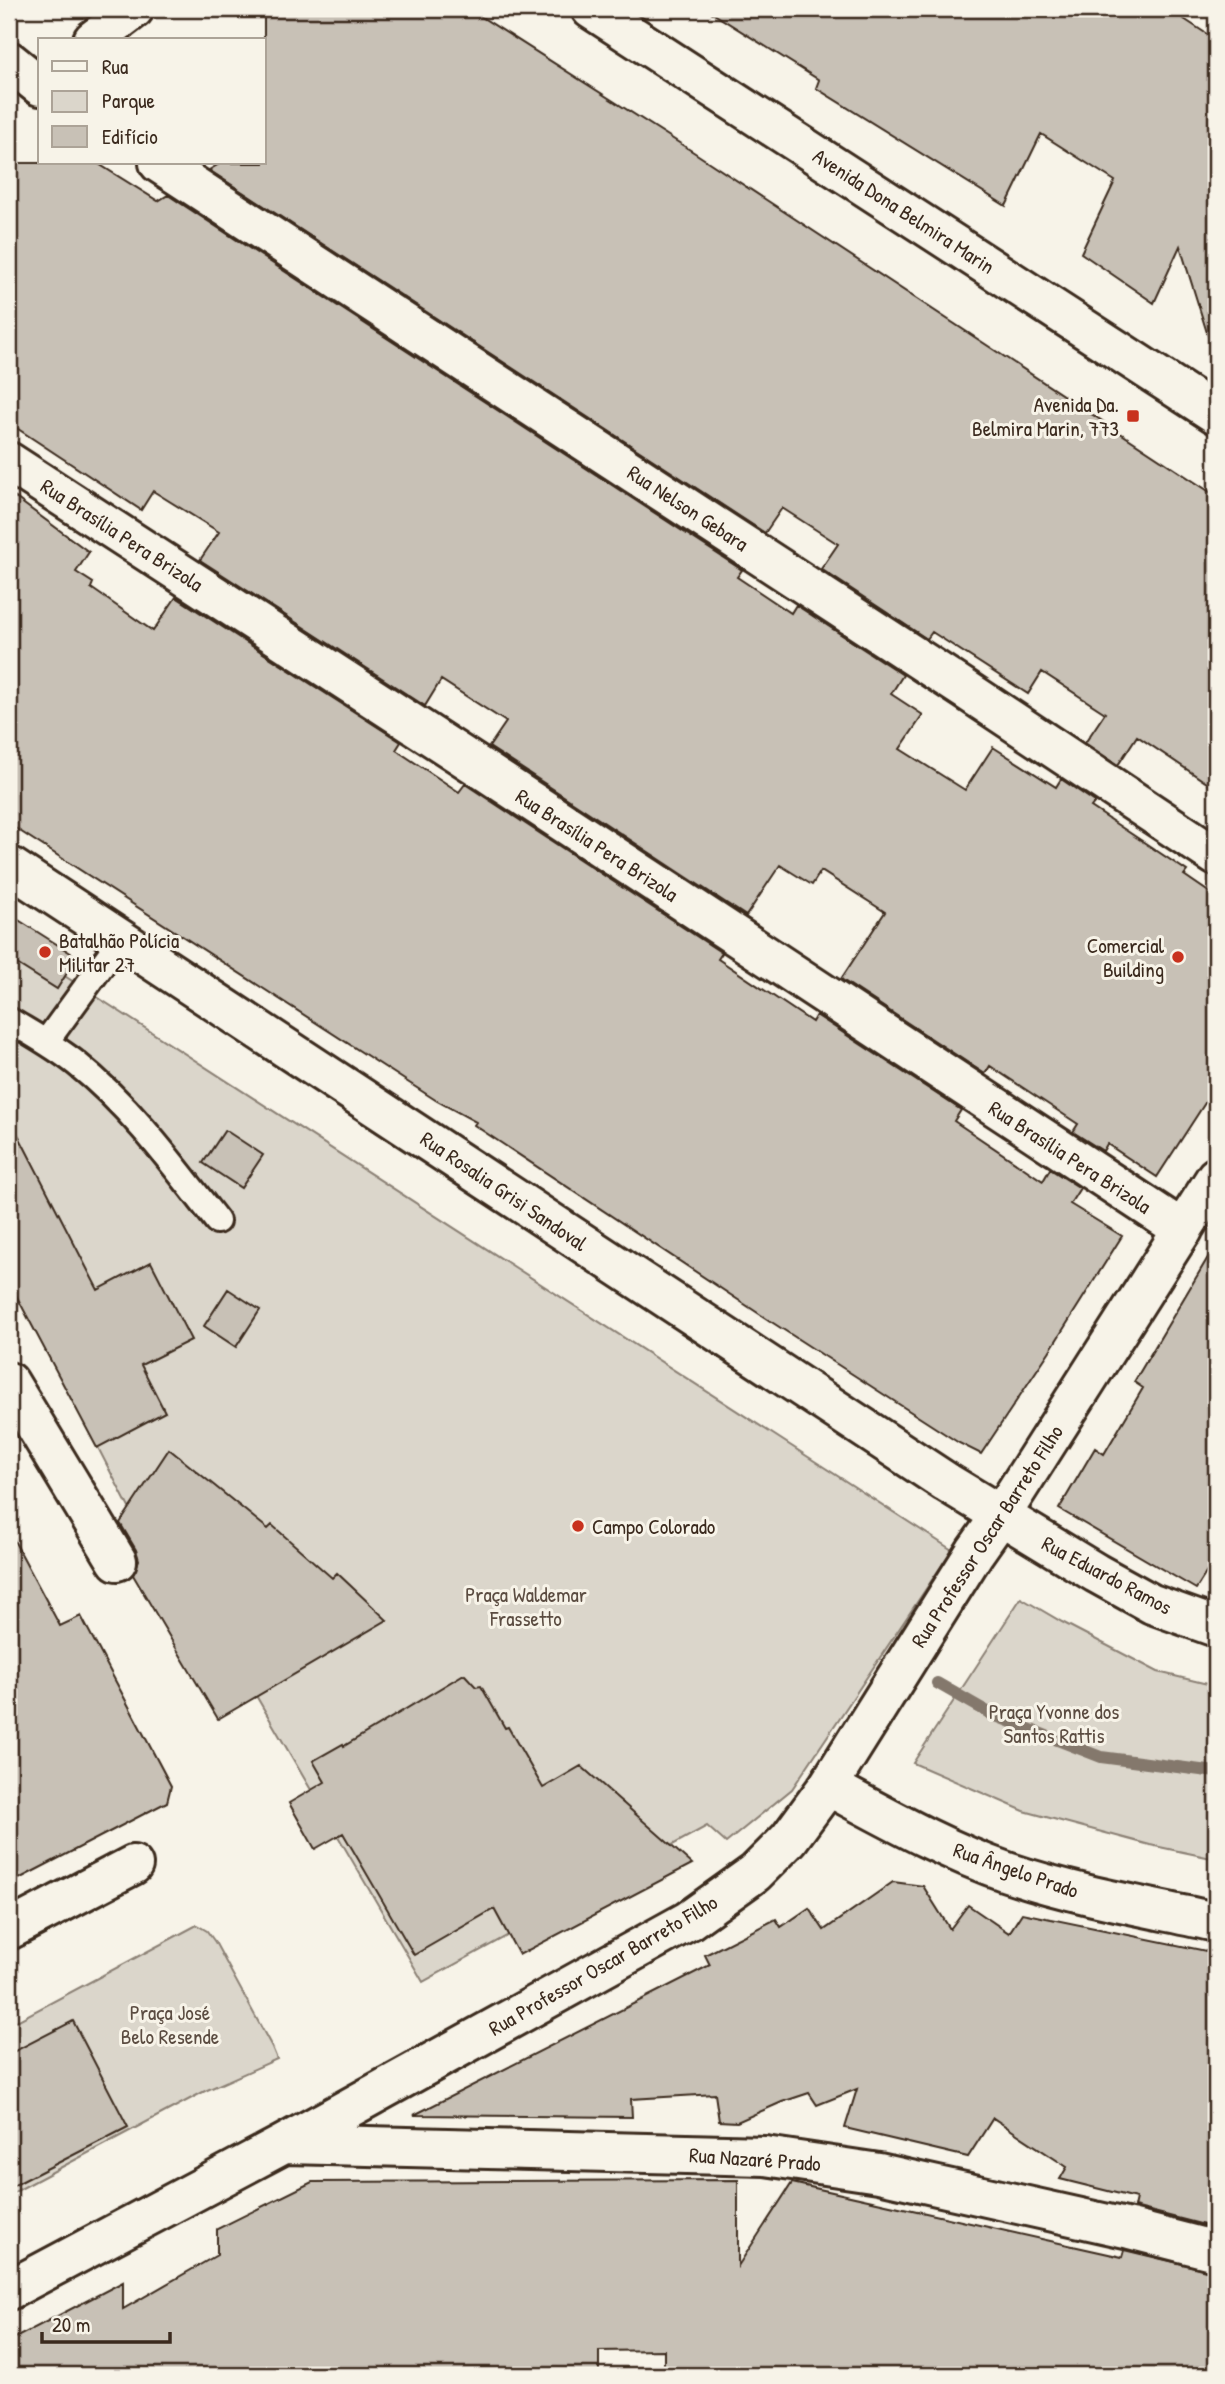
<svg xmlns="http://www.w3.org/2000/svg" width="1225" height="2384" font-family="'Patrick Hand',sans-serif">
<style>
.green{fill:#dbd6cb;stroke:#8b8074;stroke-width:2}
.lines{fill:none;stroke-linecap:round;stroke-linejoin:round}
.stream{stroke:#84786c;stroke-width:12}
.building{fill:#c8c1b6;stroke:#3b2a1e;stroke-width:2}
.service-casing{stroke:#3b2a1e;stroke-width:30}
.minor-casing{stroke:#3b2a1e;stroke-width:44}
.primary-casing{stroke:#3b2a1e;stroke-width:44}
.service{stroke:#f7f3e8;stroke-width:24}
.minor{stroke:#f7f3e8;stroke-width:38}
.primary{stroke:#f7f3e8;stroke-width:38}
.poi-dot{fill:#c8321e;stroke:#f7f3e8;stroke-width:2.5}
.labels{text-anchor:middle;dominant-baseline:central;stroke-width:6;stroke-linejoin:round;paint-order:stroke}
.street-label{font-size:21px;fill:#3b2a1e;stroke:#f7f3e8}
.poi-label{font-size:21px;fill:#3b2a1e;stroke:#f7f3e8;text-anchor:end}
.park-label{font-size:21px;fill:#5b4c41;stroke:#f7f3e8}
</style>
<rect width="100%" height="100%" fill="#f7f3e8"/>
<filter id="ink" filterUnits="userSpaceOnUse"><feTurbulence type="fractalNoise" baseFrequency=".0143" numOctaves="2"/><feDisplacementMap in="SourceGraphic" scale="14" xChannelSelector="R" yChannelSelector="G"/><feConvolveMatrix kernelMatrix="1 2 1 2 8 2 1 2 1" color-interpolation-filters="sRGB"/></filter>
<g filter="url(#ink)">
<!-- green -->
<path class="green" d="M9 940 952 1550 792 1789 726 1843 707 1826 423 1982 244 1675 143 1535 9 1275Z
M1021 1598 1062 1622 1158 1672 1216 1686V1859L1150 1845 1024 1811 913 1763Z
M197 1925 207 1931 215 1942 272 2047 277 2059 205 2091 9 2195V2025Z"/>
<g class="lines">
<!-- stream -->
<path class="stream" d="M937 1683 993 1715 1101 1757 1216 1772"/>
</g>
<!-- building -->
<path class="building" d="M264 9H469L695 153 1216 496V789L1137 736 1118 765 1085 743 1105 713 1042 672 1028 694 932 632 927 639 821 569 838 544 782 508 765 533 209 170 221 163H264Z
M706 9H1168L1184 19 1216 40V335L1208 336 1180 246 1154 303 1081 253 1115 181 1041 134 1006 206 816 88 819 80Z
M9 163H97L158 201 168 195 742 570 737 577 791 613 796 605 903 675 891 694 923 715 900 749 965 790 993 747 1056 787 1061 779 1095 802 1091 807 1187 871 1184 875 1216 897V1086L1157 1177 1107 1144 1103 1151 1073 1132 1078 1124 990 1066 985 1074 841 979 885 912 821 871 812 885 780 865 746 916 489 747 506 722 441 680 425 706 200 560 219 532 153 491 141 510 9 423Z
M9 493 89 552 76 572 93 583 91 588 153 631 176 597 401 742 396 750 459 792 465 784 722 953 718 959 812 1022 816 1015 961 1110 954 1121 1043 1181 1050 1169 1080 1188 1070 1204 1122 1236 1049 1352 981 1454 959 1443 770 1321 474 1125 476 1122 437 1101 9 824Z
M9 914 77 957 57 989 9 959Z
M9 1117 98 1290 151 1262 191 1340 141 1365 165 1412 97 1448 9 1282Z
M225 1130 263 1155 241 1188 203 1163Z
M1216 1244V1557L1196 1589 1059 1509 1095 1448 1104 1454 1143 1388 1134 1382Z
M228 1289 260 1310 236 1347 204 1326Z
M169 1449 268 1529 272 1525 332 1578 337 1573 387 1620 218 1719 133 1575 139 1560 136 1550 120 1523Z
M9 1531 60 1626 81 1616 171 1786 167 1802 9 1884Z
M464 1674 476 1687 481 1686 505 1728 508 1727 543 1788 581 1766 692 1864 519 1955 494 1909 414 1955 343 1833 315 1849 289 1803 325 1782 313 1761 343 1744 344 1746Z
M893 1882 923 1886 950 1929 968 1905 1009 1933 1022 1913 1216 1953V2228L1134 2207 1136 2198 1060 2179 1067 2167 993 2118 968 2157 845 2128 857 2089 817 2105 809 2093 782 2102 737 2122 719 2121 715 2094 631 2099 632 2117 414 2115 710 1965 705 1955 776 1919 781 1927 809 1908 824 1930Z
M73 2021 128 2127 9 2188V2054Z
M738 2180V2266L792 2183 1122 2257 1124 2250 1216 2272V2375H664V2350L599 2351V2375H9V2341L123 2282V2309L217 2255V2229L312 2182Z"/>
<g class="lines">
<!-- service casing -->
<g class="service-casing">
<path id="service" d="M9 1020C32 1034 56 1047 77 1064 132 1108 174 1166 217 1221
M46 1042 121 939"/>
</g>
<!-- minor casing -->
<g class="minor-casing">
<path id="minor" d="M93 40 134 9
M9 61 40 86
M159 163 966 690 1216 856
M9 462 479 767 1183 1230
M9 866 946 1482 1096 1573 1152 1604 1216 1627
M9 1382 117 1561
M828 1786C886 1817 944 1850 1007 1872 1075 1895 1147 1907 1216 1922
M9 1930 133 1865
M287 2144 765 2156 879 2173 1130 2229 1216 2251
M9 2290 284 2144 688 1921 755 1873 789 1839 828 1786 975 1552 1001 1515 1216 1177"/>
</g>
<!-- primary casing -->
<g class="primary-casing">
<path id="primary" d="M591 9 1216 414"/>
</g>
<!-- service -->
<use href="#service" class="service"/>
<!-- minor -->
<use href="#minor" class="minor"/>
<!-- primary -->
<use href="#primary" class="primary"/>
</g>
</g>
<!-- markers -->
<g class="poi-dot">
<rect x="1126" y="409" width="14" height="14" rx="3.5"/>
<circle cx="45" cy="952" r="7"/>
<circle cx="1178" cy="957" r="7"/>
<circle cx="578" cy="1526" r="7"/>
</g>
<g class="labels">
<!-- street labels -->
<g class="street-label">
<text transform="translate(904 211) rotate(33)">Avenida Dona Belmira Marin</text>
<text transform="translate(688 508) rotate(33)">Rua Nelson Gebara</text>
<text transform="translate(122 535) rotate(33)">Rua Brasília Pera Brizola</text>
<text transform="translate(597 845) rotate(33)">Rua Brasília Pera Brizola</text>
<text transform="translate(1070 1157) rotate(33)">Rua Brasília Pera Brizola</text>
<text transform="translate(504 1191) rotate(34)">Rua Rosalia Grisi Sandoval</text>
<text transform="translate(987 1536) rotate(-57)">Rua Professor Oscar Barreto Filho</text>
<text transform="translate(1107 1575) rotate(28)">Rua Eduardo Ramos</text>
<text transform="translate(1016 1870) rotate(19)">Rua Ângelo Prado</text>
<text transform="translate(603 1965) rotate(-30)">Rua Professor Oscar Barreto Filho</text>
<text transform="translate(755 2159) rotate(4)">Rua Nazaré Prado</text>
</g>
<!-- poi labels -->
<g class="poi-label">
<text x="1119" y="404">Avenida Da.<tspan x="1119" dy="24">Belmira Marin, 773</tspan></text>
<text x="59" y="940" text-anchor="start">Batalhão Polícia<tspan x="59" dy="24">Militar 27</tspan></text>
<text x="1164" y="945">Comercial<tspan x="1164" dy="24">Building</tspan></text>
<text x="592" y="1526" text-anchor="start">Campo Colorado</text>
</g>
<!-- park labels -->
<g class="park-label">
<text x="526" y="1594">Praça Waldemar<tspan x="526" dy="24">Frassetto</tspan></text>
<text x="1054" y="1711">Praça Yvonne dos<tspan x="1054" dy="24">Santos Rattis</tspan></text>
<text x="170" y="2012">Praça José<tspan x="170" dy="24">Belo Resende</tspan></text>
</g>
</g>
<!-- margin -->
<rect width="1225" height="2384" fill="none" stroke="#f7f3e8" stroke-width="35"/>
<rect x="18" y="18" width="1190" height="2349" fill="none" stroke="#3b2a1e" stroke-width="2.5" filter="url(#ink)"/>
<!-- legend -->
<rect x="38" y="38" width="228" height="126" fill="#f7f3e8" stroke="#aca397" stroke-width="2"/>
<rect x="52" y="61" width="35" height="10" fill="#f7f3e8" stroke="#aca397" stroke-width="2"/>
<text x="102" y="74" font-size="21" fill="#3b2a1e">Rua</text>
<rect x="52" y="91" width="35" height="21" fill="#dbd6cb" stroke="#aca397" stroke-width="2"/>
<text x="102" y="108" font-size="21" fill="#3b2a1e">Parque</text>
<rect x="52" y="126" width="35" height="21" fill="#c8c1b6" stroke="#aca397" stroke-width="2"/>
<text x="102" y="144" font-size="21" fill="#3b2a1e">Edifício</text>
<!-- scale -->
<path d="M42 2332v10h128v-10" fill="none" stroke="#3b2a1e" stroke-width="3.5"/>
<text x="52" y="2332" font-size="21" fill="#3b2a1e" stroke="#f7f3e8" stroke-width="5" paint-order="stroke">20 m</text>
</svg>
